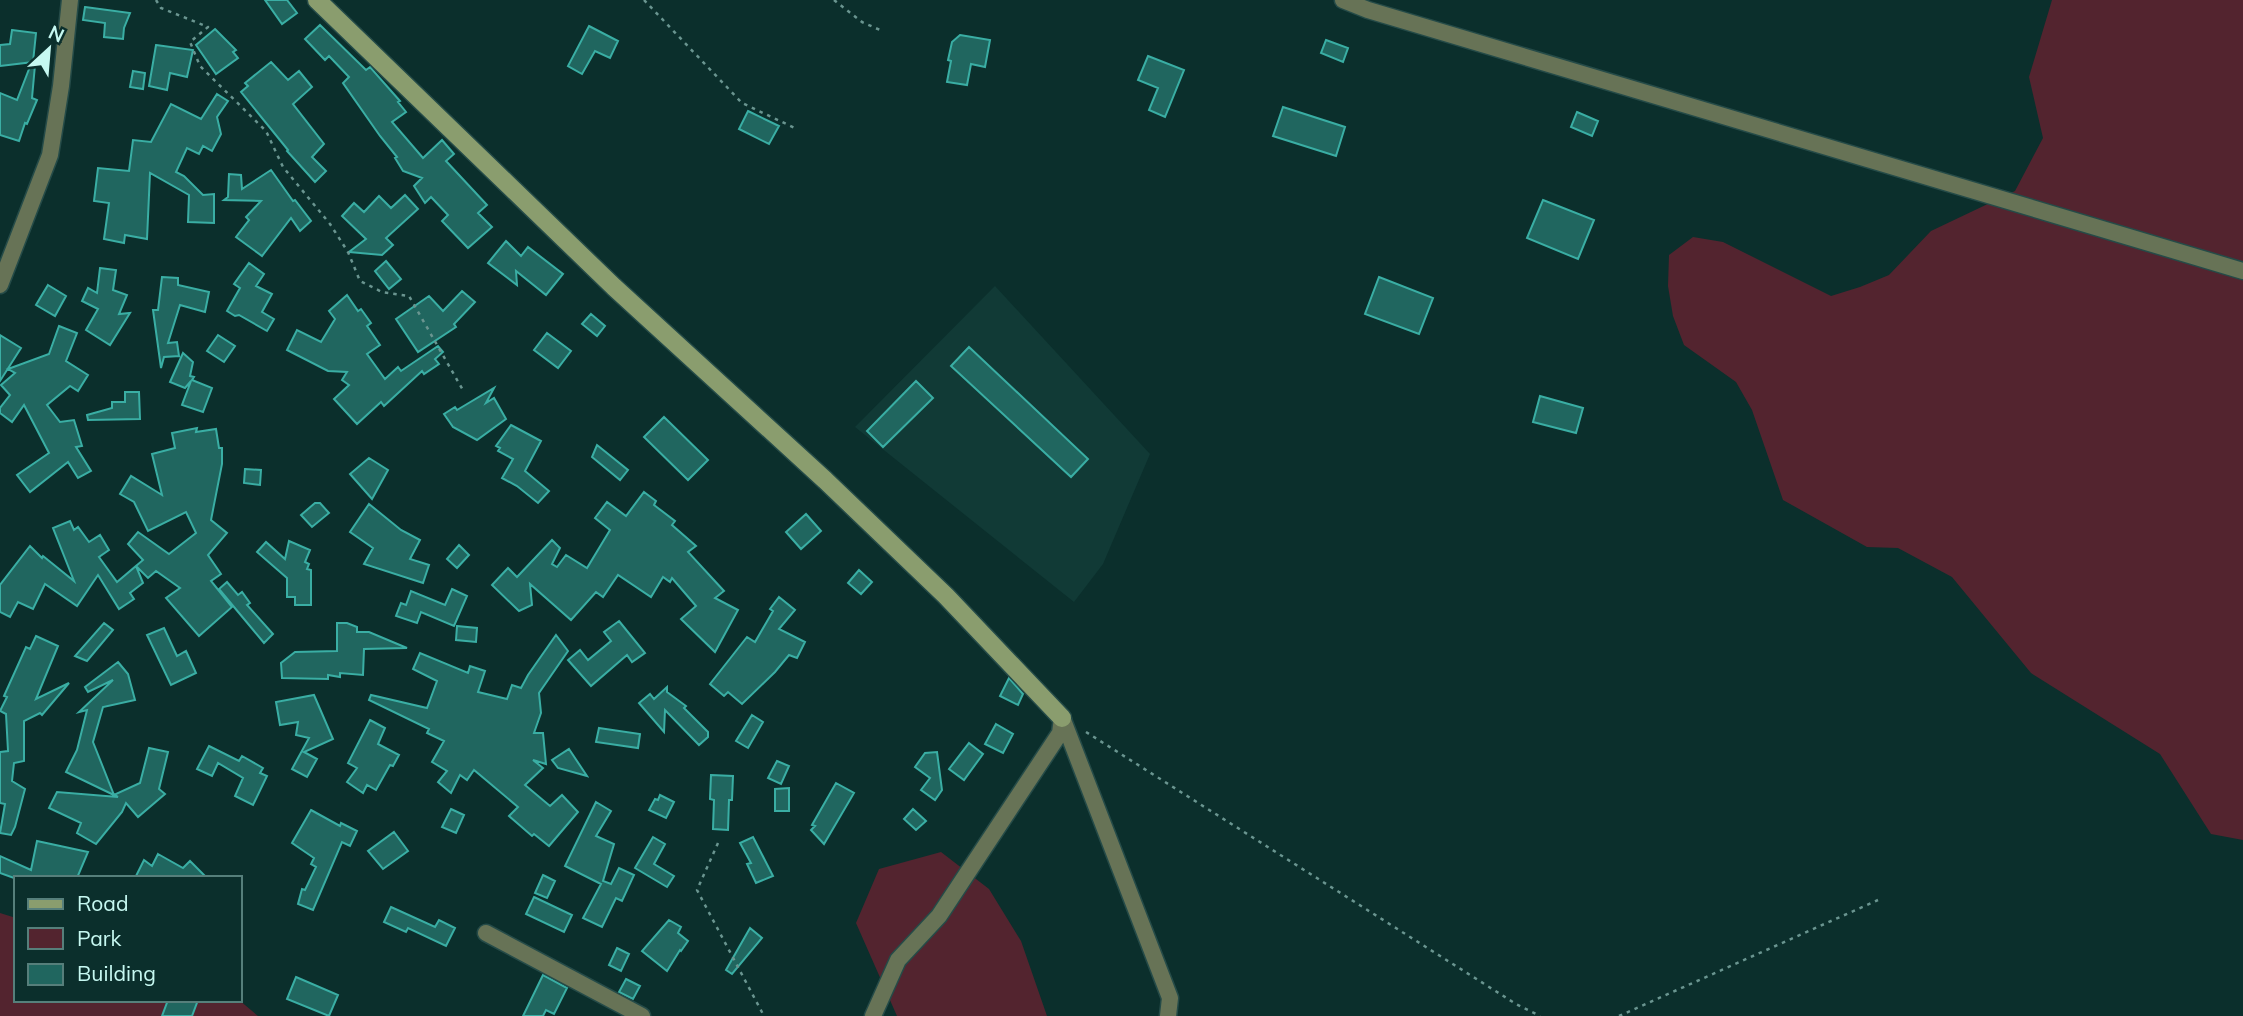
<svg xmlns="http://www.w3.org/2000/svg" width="2243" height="1016" font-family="Mulish,sans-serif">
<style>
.built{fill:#113a36}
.green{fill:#53242f}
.building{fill:#20665f;stroke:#3aaea4;stroke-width:2}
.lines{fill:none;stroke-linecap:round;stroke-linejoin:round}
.street-casing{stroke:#254b48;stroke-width:19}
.secondary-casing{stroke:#254b48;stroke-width:21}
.path{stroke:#6a9590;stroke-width:2.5;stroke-dasharray:3.5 5;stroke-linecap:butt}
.street{stroke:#677356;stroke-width:16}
.secondary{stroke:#8a9d6e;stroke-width:18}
</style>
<rect width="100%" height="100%" fill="#0b2f2c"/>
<!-- built -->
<path class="built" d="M995 286 1150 454 1103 564 1074 602 855 427Z"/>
<!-- green -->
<path class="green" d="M2052 0H2243V840L2211 834 2160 754 2031 673 1952 577 1898 548 1867 547 1783 500 1752 410 1736 382 1684 345 1673 316 1668 286 1669 255 1693 237 1723 242 1831 296 1860 287 1889 275 1931 231 2015 191 2043 138 2029 77Z
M941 852 989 889 1021 941 1047 1016H897L856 923 879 869Z
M0 913 16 918V1000H239L258 1016H0Z"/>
<!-- building -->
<path class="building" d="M265 0H287L297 13 282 24Z
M85 7 130 13 124 28 123 39 104 37 105 23 83 20Z
M320 25 366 70 370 67 400 101 398 102 406 112 392 122 423 158 442 140 454 154 446 161 487 205 478 213 492 227 468 248 442 221 448 215 431 197 425 203 414 186 422 178 403 171 395 158 397 157 380 136 343 83 349 77 329 56 325 60 305 39Z
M589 26 618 41 610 58 595 51 582 74 568 66Z
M215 29 236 50 233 52 238 58 216 74 196 45Z
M12 30 36 33 33 62 0 66V45L10 44Z
M960 35 990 40 985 67 971 64 967 85 947 82 951 61 948 60 952 42Z
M1326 40 1348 48 1343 62 1321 53Z
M156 45 193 50 187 77 170 73 167 90 149 86Z
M1148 56 1184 70 1165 117 1149 110 1158 88 1138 80Z
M271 62 288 80 299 71 312 87 293 104 324 144 312 157 326 171 315 182 287 151 288 150 241 92 248 86 245 83Z
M31 64 35 65 32 98 37 100 27 124 25 123 19 141 0 135V93L17 100Z
M133 71 145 73 143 89 130 87Z
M217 94 228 101 217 117 221 134 212 151 203 146 199 154 187 148 176 172 184 176 203 195 214 194V223L188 222 189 195 150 173 147 239 125 235 124 243 104 239 109 203 94 201 98 168 129 171 133 140 151 142 171 104 201 119Z
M1283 107 1345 127 1336 156 1273 136Z
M748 111 779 126 769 144 739 129Z
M1577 112 1598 121 1592 136 1571 127Z
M271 170 293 201 295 200 311 221 300 231 291 218 262 256 236 237 249 220 246 217 261 201 224 200 228 197 229 174 241 175 242 189Z
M405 195 418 209 386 238 393 245 382 255 349 252 366 239 342 216 354 203 364 212 379 196 391 208Z
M1543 200 1594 220 1578 259 1527 238Z
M506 241 521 256 528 247 563 274 546 295 516 271 517 285 488 263Z
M386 261 401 279 389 289 375 271Z
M249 263 264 274 256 286 272 294 262 312 274 319 267 331 239 315 235 316 227 311 240 288 234 284Z
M100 268 116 270 113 290 127 295 119 314 130 313 110 345 86 330 98 309 82 301 88 288 97 293Z
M162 277 178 278V285L209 292 205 312 180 305 168 343 177 342 179 356 164 357 161 368 153 310H158Z
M1379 277 1433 298 1419 334 1365 314Z
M48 285 66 296 55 316 36 305Z
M462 291 475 302 454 324 456 327 418 352 396 319 429 296 443 311Z
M347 295 358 311 361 309 371 323 367 326 380 345 367 354 385 379 398 367 401 371 438 346 443 352 435 359 439 364 424 374 422 371 384 406 381 402 357 424 334 399 349 385 342 380 347 372 328 371 287 350 297 330 321 342 335 319 329 311Z
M591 314 605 326 597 336 582 324Z
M59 326 77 333 66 361 88 375 78 391 70 386 47 405 60 422 74 420 82 446 76 447 91 471 78 478 68 462 30 492 17 475 49 453 24 405 12 422 0 413V408L10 395 1 385 15 373 8 369 49 354Z
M547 333 571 351 558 368 534 350Z
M0 335 21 348 0 381Z
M218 335 235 346 224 362 207 351Z
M969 347 1088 459 1071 477 951 366Z
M183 353 193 362 190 376 194 377 192 380 212 388 203 412 182 405 191 381 185 388 170 382Z
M916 381 933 398 883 447 867 431Z
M494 388 486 403 494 398 506 419 477 440 453 427 444 414 455 407 457 410Z
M125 392H139L140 419 88 420 87 415 112 408V402H125Z
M1540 396 1583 408 1576 433 1533 422Z
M664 417 708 460 688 480 644 437Z
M511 425 541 441 525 471 549 491 538 503 517 486 502 478 513 459 498 451 500 448 496 446Z
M197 428 196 432 216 429 219 448H222V464L211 520 227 533 208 555 221 574 211 581 232 607 199 636 166 598 180 588 156 571 148 578 136 566 143 560 128 544 138 532 169 554 196 533 186 512 148 531 134 502 120 494 131 476 162 495 152 454 175 448 172 433Z
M597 445 628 470 620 480 592 457Z
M369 458 388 470 372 499 350 474Z
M245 469 261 470 260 485 244 483Z
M644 492 656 501 654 505 675 521 672 525 696 546 688 552 724 591 715 598 738 610 715 652 681 619 696 606 672 578 670 582 663 577 651 597 618 575 603 597 596 592 571 620 530 584 532 605 519 611 492 585 508 568 517 577 552 540 560 548 552 564 557 567 566 555 587 568 610 530 595 518 607 502 626 516Z
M315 503H320L329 513 312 527 301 515Z
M369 504 401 530 420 540 410 559 429 565 423 583 364 564 373 548 350 532Z
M806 514 821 531 801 549 786 532Z
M70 521 74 530 78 527 89 542 100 535 109 550 99 557 117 582 136 566 143 583 130 593 134 599 119 609 98 575 77 606 45 584 33 609 18 602 10 617 0 612V585L30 546 42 558 43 556 74 581 53 528Z
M289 541 310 550 305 562 309 564 307 569 311 570V605H295V597H287V578L257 552 266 542 285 559Z
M459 545 469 555 457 568 447 559Z
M859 570 872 582 861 594 848 583Z
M227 582 238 595 242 592 250 603 247 605 273 634 264 643 219 589Z
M452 589 467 596 454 626 421 612 417 623 396 616 401 603 406 605 411 591 445 605Z
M779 597 795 610 779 629 805 642 797 658 789 655 775 672 742 704 728 692 724 696 710 684 747 637 755 642 773 611 770 609Z
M619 621 645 653 632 662 627 655 591 686 568 660 580 650 588 660 611 641 604 632Z
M104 623 113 630 87 661 75 656Z
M337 623H347L357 627V632H369L407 648 364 649 363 675 340 673V677L328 675V679L282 678 281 663 295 652 337 651Z
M457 626 477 628 476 642 456 640Z
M164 628 177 656 186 651 196 673 171 685 147 635Z
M556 635 568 651 539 693 541 713 534 733H543L546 764 533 760 543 768 525 785 550 806 562 795 578 812 549 846 534 834 532 836 509 816 518 807 474 770 467 780 460 775 451 793 438 782 447 771 432 762 444 741 427 733 429 729 369 700 371 695 427 708 437 681 413 669 420 653 468 673 470 666 485 671 478 692 507 699 512 685 521 688 528 675Z
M36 636 58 646 36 699 69 683 42 715 40 713 24 721V761L14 763 12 781 25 789 15 827 11 835 0 833 5 804 0 803V752L8 751 6 714 0 711 7 697 4 696 26 647 30 649Z
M118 662 128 674 135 700 103 707 93 742 114 795 140 783 149 748 168 752 159 789 165 794 138 817 126 803 122 812 96 844 77 833 81 823 49 808 57 792 118 797 66 772 77 750 87 710 79 712 113 680 88 692 85 687Z
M1009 678 1023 694 1018 705 1000 696Z
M667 687V692L686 706 684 708 708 732V737L699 745 665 710 664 732 639 703 650 694 654 699Z
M314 695 333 739 304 752 317 759 307 777 292 769 309 738 296 735 298 722 280 725 276 702Z
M752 715 763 722 748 748 736 741Z
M370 720 385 728 378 744 399 755 393 766 390 765 376 790 367 785 363 793 347 782 357 768 348 763Z
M996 724 1013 734 1003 753 985 744Z
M599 728 640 734 638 748 596 742Z
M969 743 983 754 964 780 949 769Z
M209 746 239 761 242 756 263 768 260 773 267 776 253 805 235 796 243 778 218 763 212 776 197 769Z
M569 749 587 776 558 768 552 760Z
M937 752 942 790 935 800 921 790 930 778 915 767 925 753Z
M777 761 789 766 781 784 768 778Z
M711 775 733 776 732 800H729L728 830 713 829 714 800 710 799Z
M836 783 854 793 824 844 811 830 815 826 812 825Z
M789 788V811H775V789Z
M660 795 674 802 666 818 649 810 655 799 658 800Z
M596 802 611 811 596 836 614 844 603 881 611 884 619 868 634 875 622 901 616 898 602 927 583 918 601 884 565 866Z
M451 809 464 815 456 833 442 827Z
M913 809 926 821 916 830 904 819Z
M311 810 340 826 341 823 357 831 350 846 342 842 313 910 298 904 302 889 305 890 316 867 311 864 314 858 292 843Z
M394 832 408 851 383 869 368 851Z
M653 837 665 844 654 864 674 876 667 887 635 868Z
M753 837 773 876 756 883 747 864 751 863 740 843Z
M37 841 88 852 77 878H14L0 873V856L31 870Z
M158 854 183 868 190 861 207 878H135L144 860 152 866Z
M543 875 555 881 547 898 535 893Z
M534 897 572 915 564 932 526 914Z
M391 907 435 927 439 920 455 928 446 946 408 928 406 932 384 922Z
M669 920 681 927 678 933 688 941 681 951 680 950 667 971 642 951Z
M750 928 762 938 732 974 726 970Z
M617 948 629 954 621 971 609 965Z
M543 975 567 988 554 1014 546 1010 543 1016H523Z
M296 977 338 995 329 1016 287 999Z
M626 979 640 986 633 999 619 992Z
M168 1000H198L192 1016H162Z"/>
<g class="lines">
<!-- street casing -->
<g class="street-casing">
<path id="street" d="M1343 0 1368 10 2243 271
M0 285 50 155 61 86 70 0
M1063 720 1170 998 1168 1016
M486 933 642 1016
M873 1016 898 960 939 916 1060 733 1062 718"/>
</g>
<!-- secondary casing -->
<g class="secondary-casing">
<path id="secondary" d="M317 0 614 287 825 480 946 596 1062 718"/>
</g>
<!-- path -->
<path class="path" d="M156 0 161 8 208 27 190 42 200 66 266 131 283 167 330 224 348 252 360 281 382 292 409 296 464 392
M644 0 742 103 797 129
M834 0 862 22 880 30
M1086 732 1516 1004 1540 1016
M718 843 697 890 764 1016
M1619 1016 1878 900"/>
<!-- street -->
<use href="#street" class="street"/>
<!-- secondary -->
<use href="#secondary" class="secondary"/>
</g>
<!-- legend -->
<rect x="14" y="876" width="228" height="126" fill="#0b2f2c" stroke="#567f7b" stroke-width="2"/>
<rect x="28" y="899" width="35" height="10" fill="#8a9d6e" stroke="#567f7b" stroke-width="2"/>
<text x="77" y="911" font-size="21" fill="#c6f8f1">Road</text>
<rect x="28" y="928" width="35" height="21" fill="#53242f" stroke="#567f7b" stroke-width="2"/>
<text x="77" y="946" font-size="21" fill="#c6f8f1">Park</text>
<rect x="28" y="964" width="35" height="21" fill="#20665f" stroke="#567f7b" stroke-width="2"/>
<text x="77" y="981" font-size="21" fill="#c6f8f1">Building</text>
<!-- north arrow -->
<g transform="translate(49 49) rotate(26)" stroke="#0b2f2c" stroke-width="5" paint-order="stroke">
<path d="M0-5L12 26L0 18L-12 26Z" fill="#c6f8f1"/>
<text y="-10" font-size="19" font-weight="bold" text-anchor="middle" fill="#c6f8f1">N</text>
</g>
</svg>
